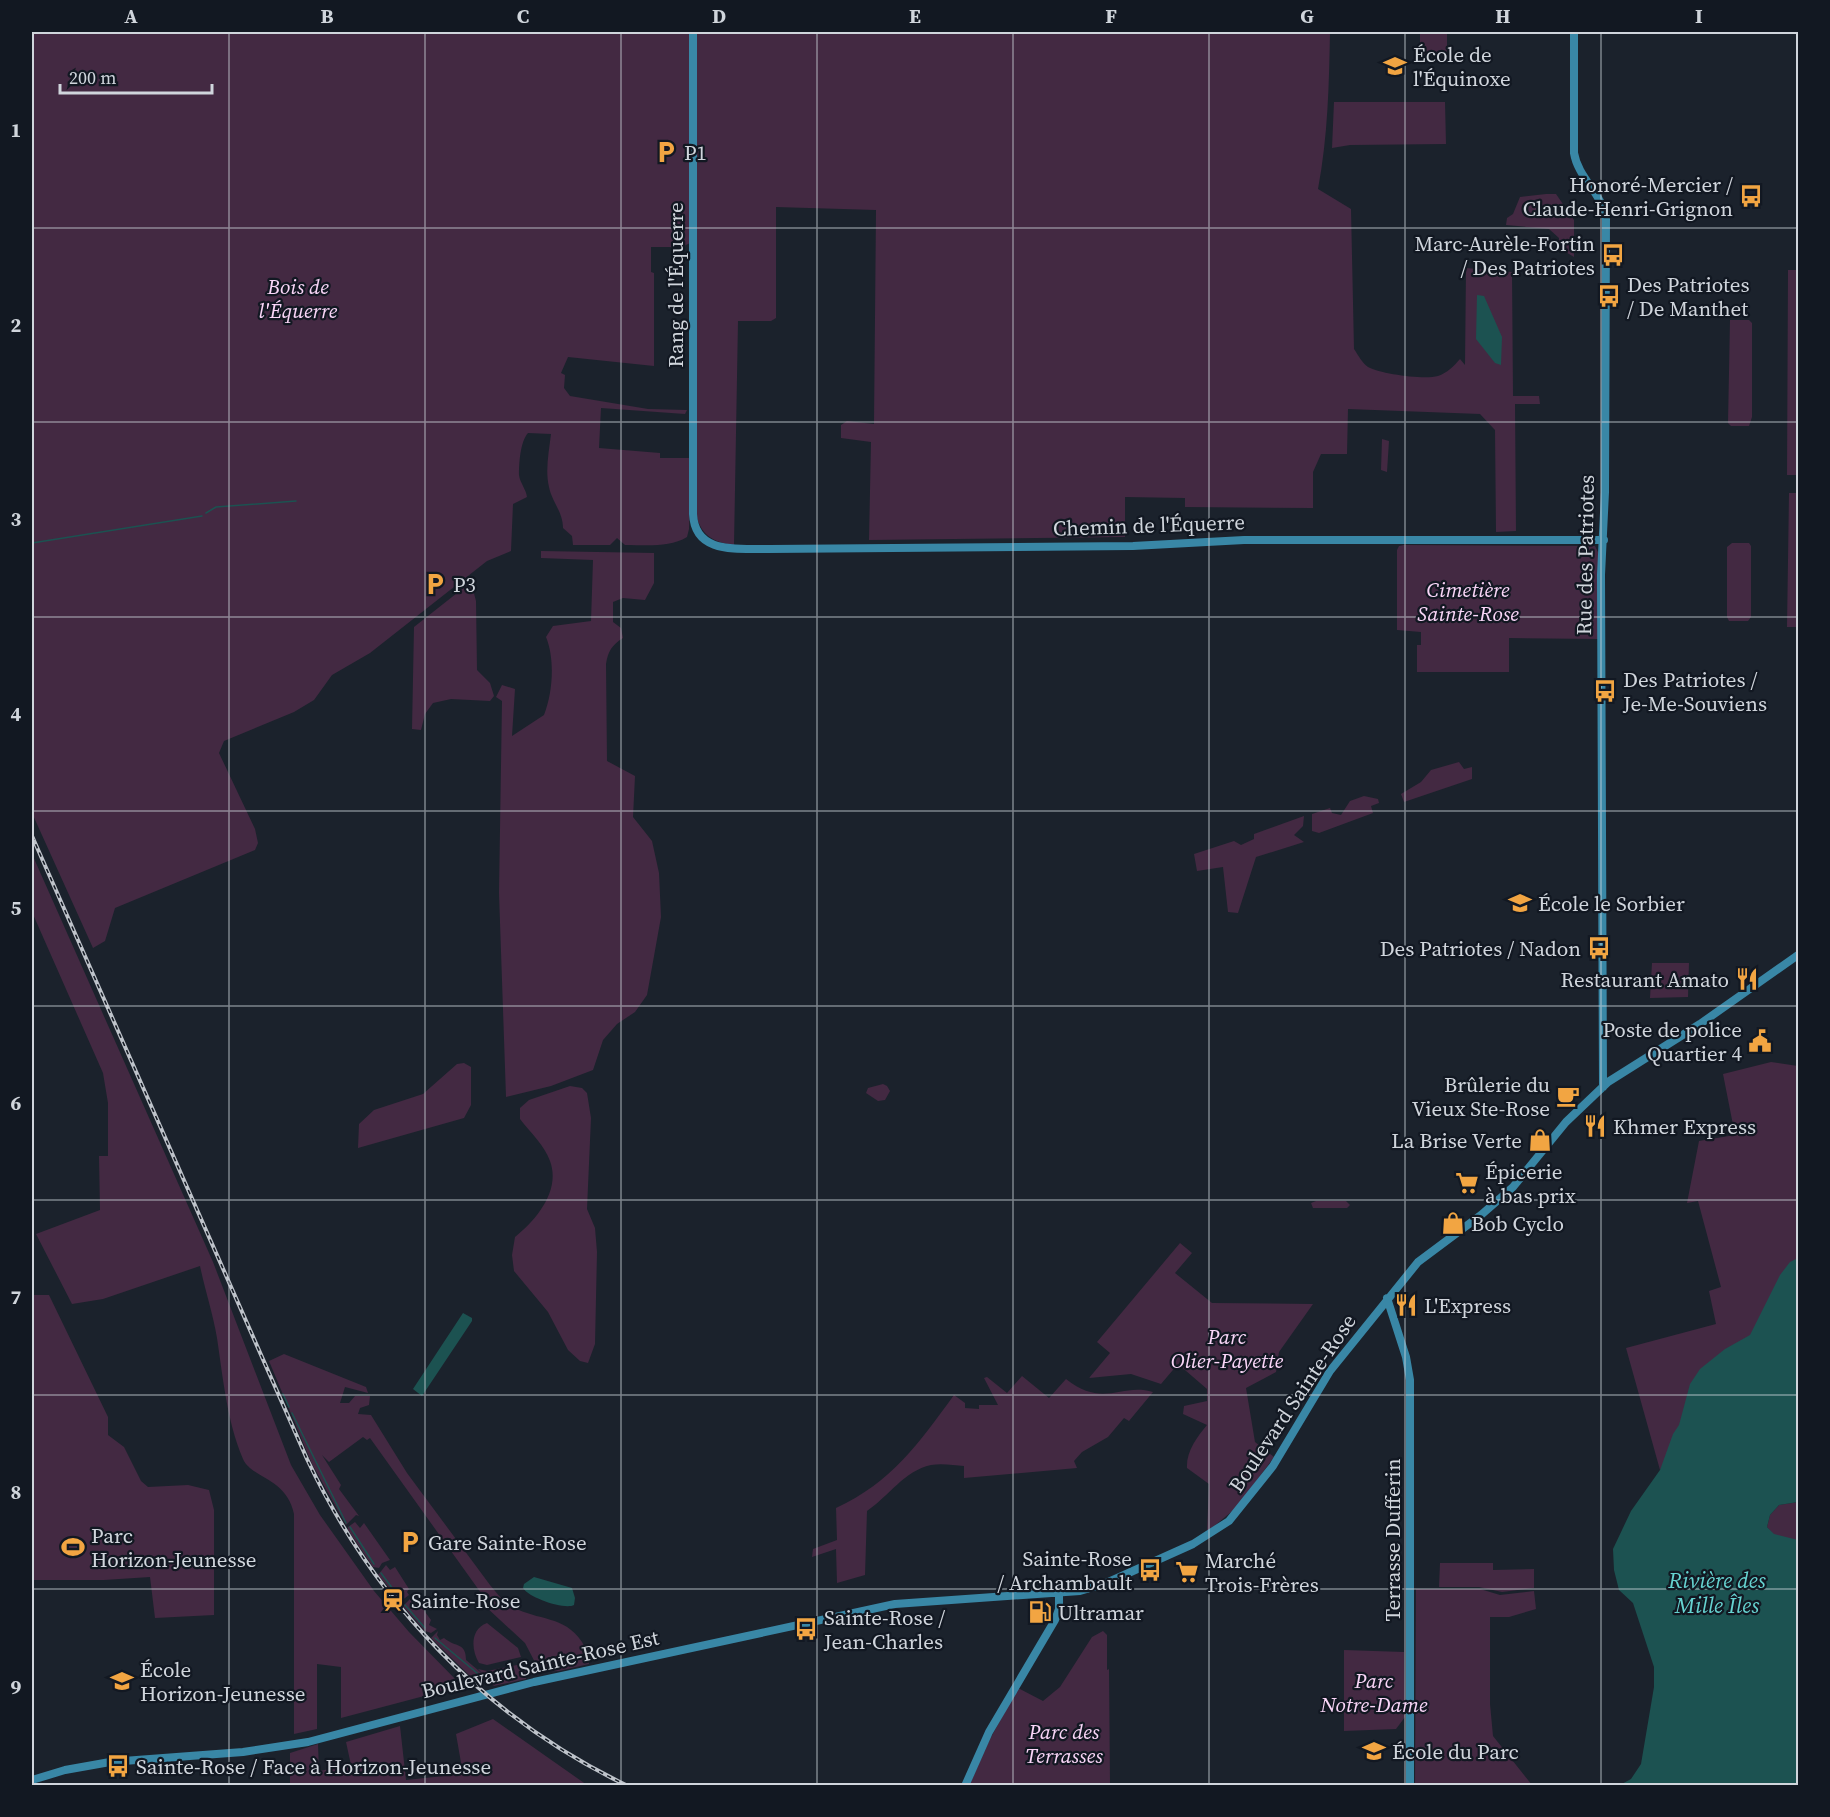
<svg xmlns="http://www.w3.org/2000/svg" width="1830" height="1817" font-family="'Source Serif 4',serif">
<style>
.green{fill:#432942}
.water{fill:#1c5251}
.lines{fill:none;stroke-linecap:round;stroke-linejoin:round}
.stream{stroke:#1c5251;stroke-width:1.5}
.secondary{stroke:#3987a6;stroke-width:8}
.rail-casing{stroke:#bec3ca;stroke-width:4}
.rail{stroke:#121822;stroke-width:1.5;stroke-dasharray:4.5;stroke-linecap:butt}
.grid{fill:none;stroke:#d0d5dc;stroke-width:1.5;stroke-opacity:0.55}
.labels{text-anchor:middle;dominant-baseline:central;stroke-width:4.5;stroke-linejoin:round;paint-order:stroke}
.poi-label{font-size:21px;fill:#d0d5dc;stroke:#121822;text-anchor:start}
.street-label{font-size:21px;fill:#d0d5dc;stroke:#121822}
.park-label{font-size:21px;font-style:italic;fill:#fad6f8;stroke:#121822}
.water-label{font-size:22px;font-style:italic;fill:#66d3d1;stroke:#121822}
.neatline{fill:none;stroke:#d0d5dc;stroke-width:2}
.grid-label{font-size:20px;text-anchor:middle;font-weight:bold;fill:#d0d5dc}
</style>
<rect width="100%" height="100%" fill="#1b222c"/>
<!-- green -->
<path class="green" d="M32 32H1330C1329 85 1328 136 1318 189L1351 209 1354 349C1358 355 1363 364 1368 367 1381 374 1424 380 1438 376 1447 373 1454 366 1460 359L1465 365 1466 268 1512 272 1513 396H1539L1540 404H1515L1516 531 1496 532 1495 430 1480 414 1348 409 1347 454H1321L1313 472V508L1185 507V498L1125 497V537L869 540 871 442 841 438V425L847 421 874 424 876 210 776 207V318L771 321H738L734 545C713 542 702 536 696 515L690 243 682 247H651V272L654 273V366L568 357 561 373 565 375 564 388 570 396 648 409 687 410 685 414 601 408 599 448 660 453V458H691L689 529 687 537C669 548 645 545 625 545L617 538 610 545H573L572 536 563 528C563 512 552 502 549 487 545 470 549 451 551 434L528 433C520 442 519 464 519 475 520 483 526 489 527 497L513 504 511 551 487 561 370 653 332 675 314 700 294 712 224 741 219 753 255 829 258 843 255 850 115 908 105 941 93 948 32 813Z
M1420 32H1447V55H1420Z
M1334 102H1445L1446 144 1350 145 1332 148Z
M1546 194H1556L1574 220V257L1559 248V238L1549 229 1506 225 1507 218 1513 214 1520 197Z
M1788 270H1798V475H1787Z
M1730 320H1749L1752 323V417L1749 426H1731L1728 423Z
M1382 439 1389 441 1387 472 1381 470Z
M1789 493H1798V627H1787Z
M1732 543H1749L1751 546V617L1748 621H1729L1727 617V547Z
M1404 545 1595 546 1598 552V639L1509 638V672H1417V645H1421V632L1397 630V550L1399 546Z
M541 551 654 553V583L645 600 623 598 613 602V622L621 628 623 638C612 645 608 651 606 664L607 761 635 776 633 817 652 841 659 873 661 917 647 995 635 1012 617 1024 603 1040 593 1070 551 1086 506 1097 499 893 502 701 496 697 502 685 515 689 512 736 544 715C553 692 555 659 546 637L553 626 591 621 593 560 541 558Z
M471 582 476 601 477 670 490 683 494 696 490 701 451 699 433 703 425 714 421 730 412 729 414 627Z
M1459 762 1464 769 1472 767V779L1404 802 1401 794 1421 782 1431 770Z
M1364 796 1378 799 1379 803 1371 806 1373 813 1319 833 1312 831V814L1330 808 1332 813 1341 815 1350 801Z
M1304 816 1303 826 1294 835 1304 842 1256 857 1238 913 1228 912 1223 867 1197 871 1194 854 1234 841 1241 845 1254 839V834Z
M32 854 213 1262 291 1465 320 1515 374 1591 409 1632 462 1686 341 1718V1667L317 1664V1729L294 1734V1514C287 1478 251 1478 243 1459 227 1421 223 1378 217 1338 213 1314 205 1290 200 1266L103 1299 72 1304 36 1234 100 1210 99 1156H108V1103L103 1073 32 912Z
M1652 963H1689L1688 997 1650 998Z
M1771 1062 1798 1066V1295L1660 1470 1626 1348 1716 1324 1709 1291 1721 1287 1698 1201 1687 1203 1699 1141 1735 1135 1723 1074Z
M464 1063 471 1067V1105L464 1118 358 1148 359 1124 374 1110 423 1094 457 1064Z
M883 1084 887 1086 890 1091 885 1100 878 1101 866 1093 868 1088Z
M570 1086 582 1088 587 1093 591 1118 587 1209 595 1228 597 1252 595 1344 588 1363 580 1361 568 1350 548 1312 514 1271 512 1255 515 1237C536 1220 561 1191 550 1161 545 1146 530 1132 520 1119V1108L529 1100Z
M1316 1201H1346L1350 1205 1347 1208H1313L1311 1203Z
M1180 1243 1192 1253 1175 1273 1212 1303 1313 1304 1279 1352 1276 1372 1246 1388 1255 1442 1274 1457 1236 1508 1207 1532 1209 1484 1187 1468C1186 1452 1197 1437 1207 1425L1183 1414 1184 1406 1207 1401V1389L1178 1364 1161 1384 1131 1374 1089 1378 1110 1353 1097 1342Z
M32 1295H49L108 1417V1435L124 1447 141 1481 148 1487 188 1485 209 1490 214 1510V1615L155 1618 150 1577 104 1580H32Z
M284 1354 366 1387 368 1393 345 1387 340 1403H349L355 1396H370L369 1405 360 1408 358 1414 371 1415 407 1473 490 1585C497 1593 503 1602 513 1607 538 1621 564 1615 582 1642 586 1649 589 1656 589 1664L559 1671 540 1672 525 1643 485 1606 486 1600 370 1438 367 1440 363 1437 329 1462 322 1455 341 1485 339 1489 359 1516 356 1515 346 1525 312 1464 269 1361Z
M1022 1376 1049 1398 1066 1379C1104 1409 1121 1382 1153 1392L1129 1421 1124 1418 1108 1437 1082 1452 1074 1461 1077 1468 964 1478V1466C954 1465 941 1463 931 1465 904 1471 889 1496 867 1511L865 1575 837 1583 836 1549 812 1557 813 1549 837 1540 836 1508C892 1482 919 1443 954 1395L965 1403V1408L979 1409V1405H998L984 1378 987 1377 1007 1393Z
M1798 1502V1564L1767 1527 1770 1515 1779 1505Z
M355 1522 360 1528 364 1523 390 1560 382 1563 379 1568 373 1567 348 1530V1527Z
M1440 1563H1493V1570L1534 1569V1588L1502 1592 1479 1587H1439Z
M386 1565 390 1570 395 1567 409 1589 407 1592 409 1595 401 1601 378 1575Z
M1416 1589H1480L1500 1595 1534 1591 1536 1609 1509 1617H1490V1704L1493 1736 1532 1785H1415Z
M410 1599 413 1603 417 1601 431 1620 429 1625 437 1629 431 1633 425 1631 403 1606Z
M487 1623 518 1648 521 1657 487 1665 479 1663C471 1650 470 1629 487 1623Z
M438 1631 437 1635 440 1640 444 1638C456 1648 466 1642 466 1660L485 1676V1682L472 1678 431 1638Z
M1103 1631 1107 1635V1670L1109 1669 1110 1785 969 1786 990 1739 1018 1688 1043 1701 1060 1687 1092 1637Z
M1344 1650 1404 1652 1405 1717 1396 1729 1344 1731Z
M522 1664 527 1669 526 1679 494 1686 478 1669 487 1671Z
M493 1719 587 1785H290V1753L318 1744 319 1771 351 1765 346 1742 400 1726 406 1780 463 1774 456 1734Z"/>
<!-- water -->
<path class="water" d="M1477 295 1484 296 1502 337 1501 365 1495 363 1476 339Z
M1798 1258V1502L1779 1505 1770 1515 1767 1527 1774 1534 1798 1540V1785H1620L1631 1779 1641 1764 1654 1687V1667L1633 1603 1619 1590 1614 1570 1613 1549 1631 1511 1660 1470 1673 1434 1679 1425 1690 1384 1700 1369 1725 1349 1750 1335 1780 1275 1790 1262Z
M463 1313 472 1318V1321L422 1396 413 1389Z
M534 1577 572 1588 575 1598 574 1605C565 1610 529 1598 523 1588L524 1584Z"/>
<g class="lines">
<!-- stream -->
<path class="stream" d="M206 513 216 507 296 501
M32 543 202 516
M283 1394 289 1407
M292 1413 346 1523
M350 1527 374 1564
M381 1573 399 1597
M405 1605 425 1628
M435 1638 483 1678"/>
<!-- secondary -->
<path class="secondary" d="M693 32V514C695 555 738 548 769 549L1133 546 1244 540H1604
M1574 32V153C1578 178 1603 194 1606 219L1605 492 1601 575 1603 1087
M1387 1298 1406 1357 1410 1380V1786
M32 1780 65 1770 110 1762 243 1752 308 1742 534 1682 895 1604 1080 1591 1104 1584 1193 1544 1229 1521 1273 1466 1330 1371 1418 1262 1481 1215 1513 1187 1566 1122 1608 1082 1700 1024 1798 955
M965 1786 989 1732 1055 1620 1059 1609V1593"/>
<!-- rail casing -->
<g class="rail-casing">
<path id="rail" d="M32 836 307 1459C374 1601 485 1718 628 1786"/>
</g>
<!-- rail -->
<use href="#rail" class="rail"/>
</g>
<!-- grid -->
<path class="grid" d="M229 32V1786M425 32V1786M621 32V1786M817 32V1786M1013 32V1786M1209 32V1786M1405 32V1786M1601 32V1786M32 228H1798M32 422H1798M32 617H1798M32 811H1798M32 1006H1798M32 1200H1798M32 1395H1798M32 1589H1798"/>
<!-- icons -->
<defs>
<g id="school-bare" transform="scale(1.8)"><path d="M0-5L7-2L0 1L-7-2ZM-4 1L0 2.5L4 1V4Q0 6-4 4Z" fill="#f2a542" stroke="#121822" stroke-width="2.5" paint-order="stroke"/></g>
<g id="parking-bare" transform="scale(1.8)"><path d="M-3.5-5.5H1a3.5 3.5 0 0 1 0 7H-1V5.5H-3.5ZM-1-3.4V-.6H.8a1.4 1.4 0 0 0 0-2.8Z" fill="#f2a542" stroke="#121822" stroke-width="2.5" paint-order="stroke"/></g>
<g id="bus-bare" transform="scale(1.8)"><path d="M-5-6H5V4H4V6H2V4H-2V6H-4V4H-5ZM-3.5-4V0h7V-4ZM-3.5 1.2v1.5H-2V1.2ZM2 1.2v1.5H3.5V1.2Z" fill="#f2a542" stroke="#121822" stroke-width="2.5" paint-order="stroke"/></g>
<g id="restaurant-bare" transform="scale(1.8)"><path d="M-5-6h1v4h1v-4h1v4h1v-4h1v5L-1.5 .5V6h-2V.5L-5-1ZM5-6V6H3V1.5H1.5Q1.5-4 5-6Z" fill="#f2a542" stroke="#121822" stroke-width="2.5" paint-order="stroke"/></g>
<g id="civic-bare" transform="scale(1.8)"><path d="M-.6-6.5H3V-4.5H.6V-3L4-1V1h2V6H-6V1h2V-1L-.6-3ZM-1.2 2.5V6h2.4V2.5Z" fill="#f2a542" stroke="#121822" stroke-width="2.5" paint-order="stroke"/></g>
<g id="cafe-bare" transform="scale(1.8)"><path d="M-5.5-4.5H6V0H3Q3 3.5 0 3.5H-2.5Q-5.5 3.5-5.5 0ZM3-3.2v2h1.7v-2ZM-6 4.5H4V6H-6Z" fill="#f2a542" stroke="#121822" stroke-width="2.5" paint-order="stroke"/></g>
<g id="shop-bare" transform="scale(1.8)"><path d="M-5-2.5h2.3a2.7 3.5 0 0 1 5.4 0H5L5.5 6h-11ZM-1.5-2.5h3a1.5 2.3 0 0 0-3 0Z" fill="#f2a542" stroke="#121822" stroke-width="2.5" paint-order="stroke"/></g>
<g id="supermarket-bare" transform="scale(1.8)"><path d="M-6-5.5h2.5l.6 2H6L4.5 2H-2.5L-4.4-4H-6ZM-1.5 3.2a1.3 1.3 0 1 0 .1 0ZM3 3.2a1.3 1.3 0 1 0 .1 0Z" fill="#f2a542" stroke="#121822" stroke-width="2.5" paint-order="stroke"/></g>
<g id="stadium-bare" transform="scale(1.8)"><path d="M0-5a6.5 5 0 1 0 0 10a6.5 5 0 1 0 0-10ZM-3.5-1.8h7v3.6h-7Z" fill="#f2a542" stroke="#121822" stroke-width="2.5" paint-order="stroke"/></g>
<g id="station-bare" transform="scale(1.8)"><path d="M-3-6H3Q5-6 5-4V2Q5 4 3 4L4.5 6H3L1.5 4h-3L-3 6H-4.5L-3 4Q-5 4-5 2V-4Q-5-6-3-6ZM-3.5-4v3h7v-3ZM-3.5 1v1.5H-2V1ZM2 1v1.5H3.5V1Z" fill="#f2a542" stroke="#121822" stroke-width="2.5" paint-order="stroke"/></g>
<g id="fuel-bare" transform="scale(1.8)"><path d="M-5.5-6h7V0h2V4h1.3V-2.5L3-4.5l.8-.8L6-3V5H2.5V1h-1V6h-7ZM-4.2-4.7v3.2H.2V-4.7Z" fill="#f2a542" stroke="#121822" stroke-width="2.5" paint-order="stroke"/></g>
</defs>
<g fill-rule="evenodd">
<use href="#school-bare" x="1395" y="66"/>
<use href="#parking-bare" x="666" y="152"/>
<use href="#bus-bare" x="1751" y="196"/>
<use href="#bus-bare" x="1613" y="255"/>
<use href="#bus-bare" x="1609" y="296"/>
<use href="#parking-bare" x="435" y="584"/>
<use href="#bus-bare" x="1605" y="691"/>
<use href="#school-bare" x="1520" y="903"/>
<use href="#bus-bare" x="1599" y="948"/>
<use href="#restaurant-bare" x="1747" y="979"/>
<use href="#civic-bare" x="1760" y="1041"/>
<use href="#cafe-bare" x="1568" y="1096"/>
<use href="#restaurant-bare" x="1595" y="1126"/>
<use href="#shop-bare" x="1540" y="1140"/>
<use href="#supermarket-bare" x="1467" y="1183"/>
<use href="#shop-bare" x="1453" y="1223"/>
<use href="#restaurant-bare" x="1406" y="1305"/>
<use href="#parking-bare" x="410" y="1542"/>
<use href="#stadium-bare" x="73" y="1547"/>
<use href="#bus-bare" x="1150" y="1570"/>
<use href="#supermarket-bare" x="1187" y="1572"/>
<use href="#station-bare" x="393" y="1600"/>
<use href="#fuel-bare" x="1040" y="1612"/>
<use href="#bus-bare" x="806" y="1629"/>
<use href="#school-bare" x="122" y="1681"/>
<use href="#school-bare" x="1374" y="1751"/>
<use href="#bus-bare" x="118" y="1766"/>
</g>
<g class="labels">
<!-- poi labels -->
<g class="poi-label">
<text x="1413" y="54">École de<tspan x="1413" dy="24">l'Équinoxe</tspan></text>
<text x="684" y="152">P1</text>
<text x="1733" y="184" text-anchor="end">Honoré-Mercier /<tspan x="1733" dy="24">Claude-Henri-Grignon</tspan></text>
<text x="1595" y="243" text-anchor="end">Marc-Aurèle-Fortin<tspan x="1595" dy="24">/ Des Patriotes</tspan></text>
<text x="1627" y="284">Des Patriotes<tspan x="1627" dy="24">/ De Manthet</tspan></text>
<text x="453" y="584">P3</text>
<text x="1623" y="679">Des Patriotes /<tspan x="1623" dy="24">Je-Me-Souviens</tspan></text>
<text x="1538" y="903">École le Sorbier</text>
<text x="1581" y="948" text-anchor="end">Des Patriotes / Nadon</text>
<text x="1729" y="979" text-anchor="end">Restaurant Amato</text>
<text x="1742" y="1029" text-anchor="end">Poste de police<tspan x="1742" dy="24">Quartier 4</tspan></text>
<text x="1550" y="1084" text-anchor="end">Brûlerie du<tspan x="1550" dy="24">Vieux Ste-Rose</tspan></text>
<text x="1613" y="1126">Khmer Express</text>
<text x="1522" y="1140" text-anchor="end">La Brise Verte</text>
<text x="1485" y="1171">Épicerie<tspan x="1485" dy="24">à bas prix</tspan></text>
<text x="1471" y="1223">Bob Cyclo</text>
<text x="1424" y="1305">L'Express</text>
<text x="91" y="1535">Parc<tspan x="91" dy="24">Horizon-Jeunesse</tspan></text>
<text x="428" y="1542">Gare Sainte-Rose</text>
<text x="1132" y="1558" text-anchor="end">Sainte-Rose<tspan x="1132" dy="24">/ Archambault</tspan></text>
<text x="1205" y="1560">Marché<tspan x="1205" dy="24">Trois-Frères</tspan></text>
<text x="411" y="1600">Sainte-Rose</text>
<text x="1058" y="1612">Ultramar</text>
<text x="824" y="1617">Sainte-Rose /<tspan x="824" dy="24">Jean-Charles</tspan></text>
<text x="140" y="1669">École<tspan x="140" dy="24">Horizon-Jeunesse</tspan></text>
<text x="1392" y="1751">École du Parc</text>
<text x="136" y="1766">Sainte-Rose / Face à Horizon-Jeunesse</text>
</g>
<!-- street labels -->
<g class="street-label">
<text transform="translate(675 285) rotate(-90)">Rang de l'Équerre</text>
<text transform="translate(1149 525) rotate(-2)">Chemin de l'Équerre</text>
<text transform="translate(1585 555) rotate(-89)">Rue des Patriotes</text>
<text transform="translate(1292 1403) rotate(-56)">Boulevard Sainte-Rose</text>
<text transform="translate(1392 1540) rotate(-90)">Terrasse Dufferin</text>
<text transform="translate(540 1664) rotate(-13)">Boulevard Sainte-Rose Est</text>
</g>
<!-- park labels -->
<g class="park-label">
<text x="298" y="286">Bois de<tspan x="298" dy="24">l'Équerre</tspan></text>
<text x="1468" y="589">Cimetière<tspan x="1468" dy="24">Sainte-Rose</tspan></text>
<text x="1227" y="1336">Parc<tspan x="1227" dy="24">Olier-Payette</tspan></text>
<text x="1374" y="1680">Parc<tspan x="1374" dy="24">Notre-Dame</tspan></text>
<text x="1064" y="1731">Parc des<tspan x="1064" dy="24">Terrasses</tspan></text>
</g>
<!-- water labels -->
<g class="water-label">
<text x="1717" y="1580">Rivière des<tspan x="1717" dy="25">Mille Îles</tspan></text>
</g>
</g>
<!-- border -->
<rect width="1830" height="1817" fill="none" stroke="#121822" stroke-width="66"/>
<!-- scale -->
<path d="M60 84v9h152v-9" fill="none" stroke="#d0d5dc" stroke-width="3"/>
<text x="69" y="84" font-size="18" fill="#d0d5dc" stroke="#121822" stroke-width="4.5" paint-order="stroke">200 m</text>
<rect x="33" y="33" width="1764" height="1751" class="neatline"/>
<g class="grid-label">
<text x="131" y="23">A</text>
<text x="327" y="23">B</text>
<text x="523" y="23">C</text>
<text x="719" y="23">D</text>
<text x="915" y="23">E</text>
<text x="1111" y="23">F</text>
<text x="1307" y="23">G</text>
<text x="1503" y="23">H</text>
<text x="1699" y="23">I</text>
<text x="16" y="137">1</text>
<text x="16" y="332">2</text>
<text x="16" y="526">3</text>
<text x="16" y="721">4</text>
<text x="16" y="915">5</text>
<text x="16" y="1110">6</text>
<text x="16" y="1304">7</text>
<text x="16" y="1499">8</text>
<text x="16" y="1694">9</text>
</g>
</svg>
